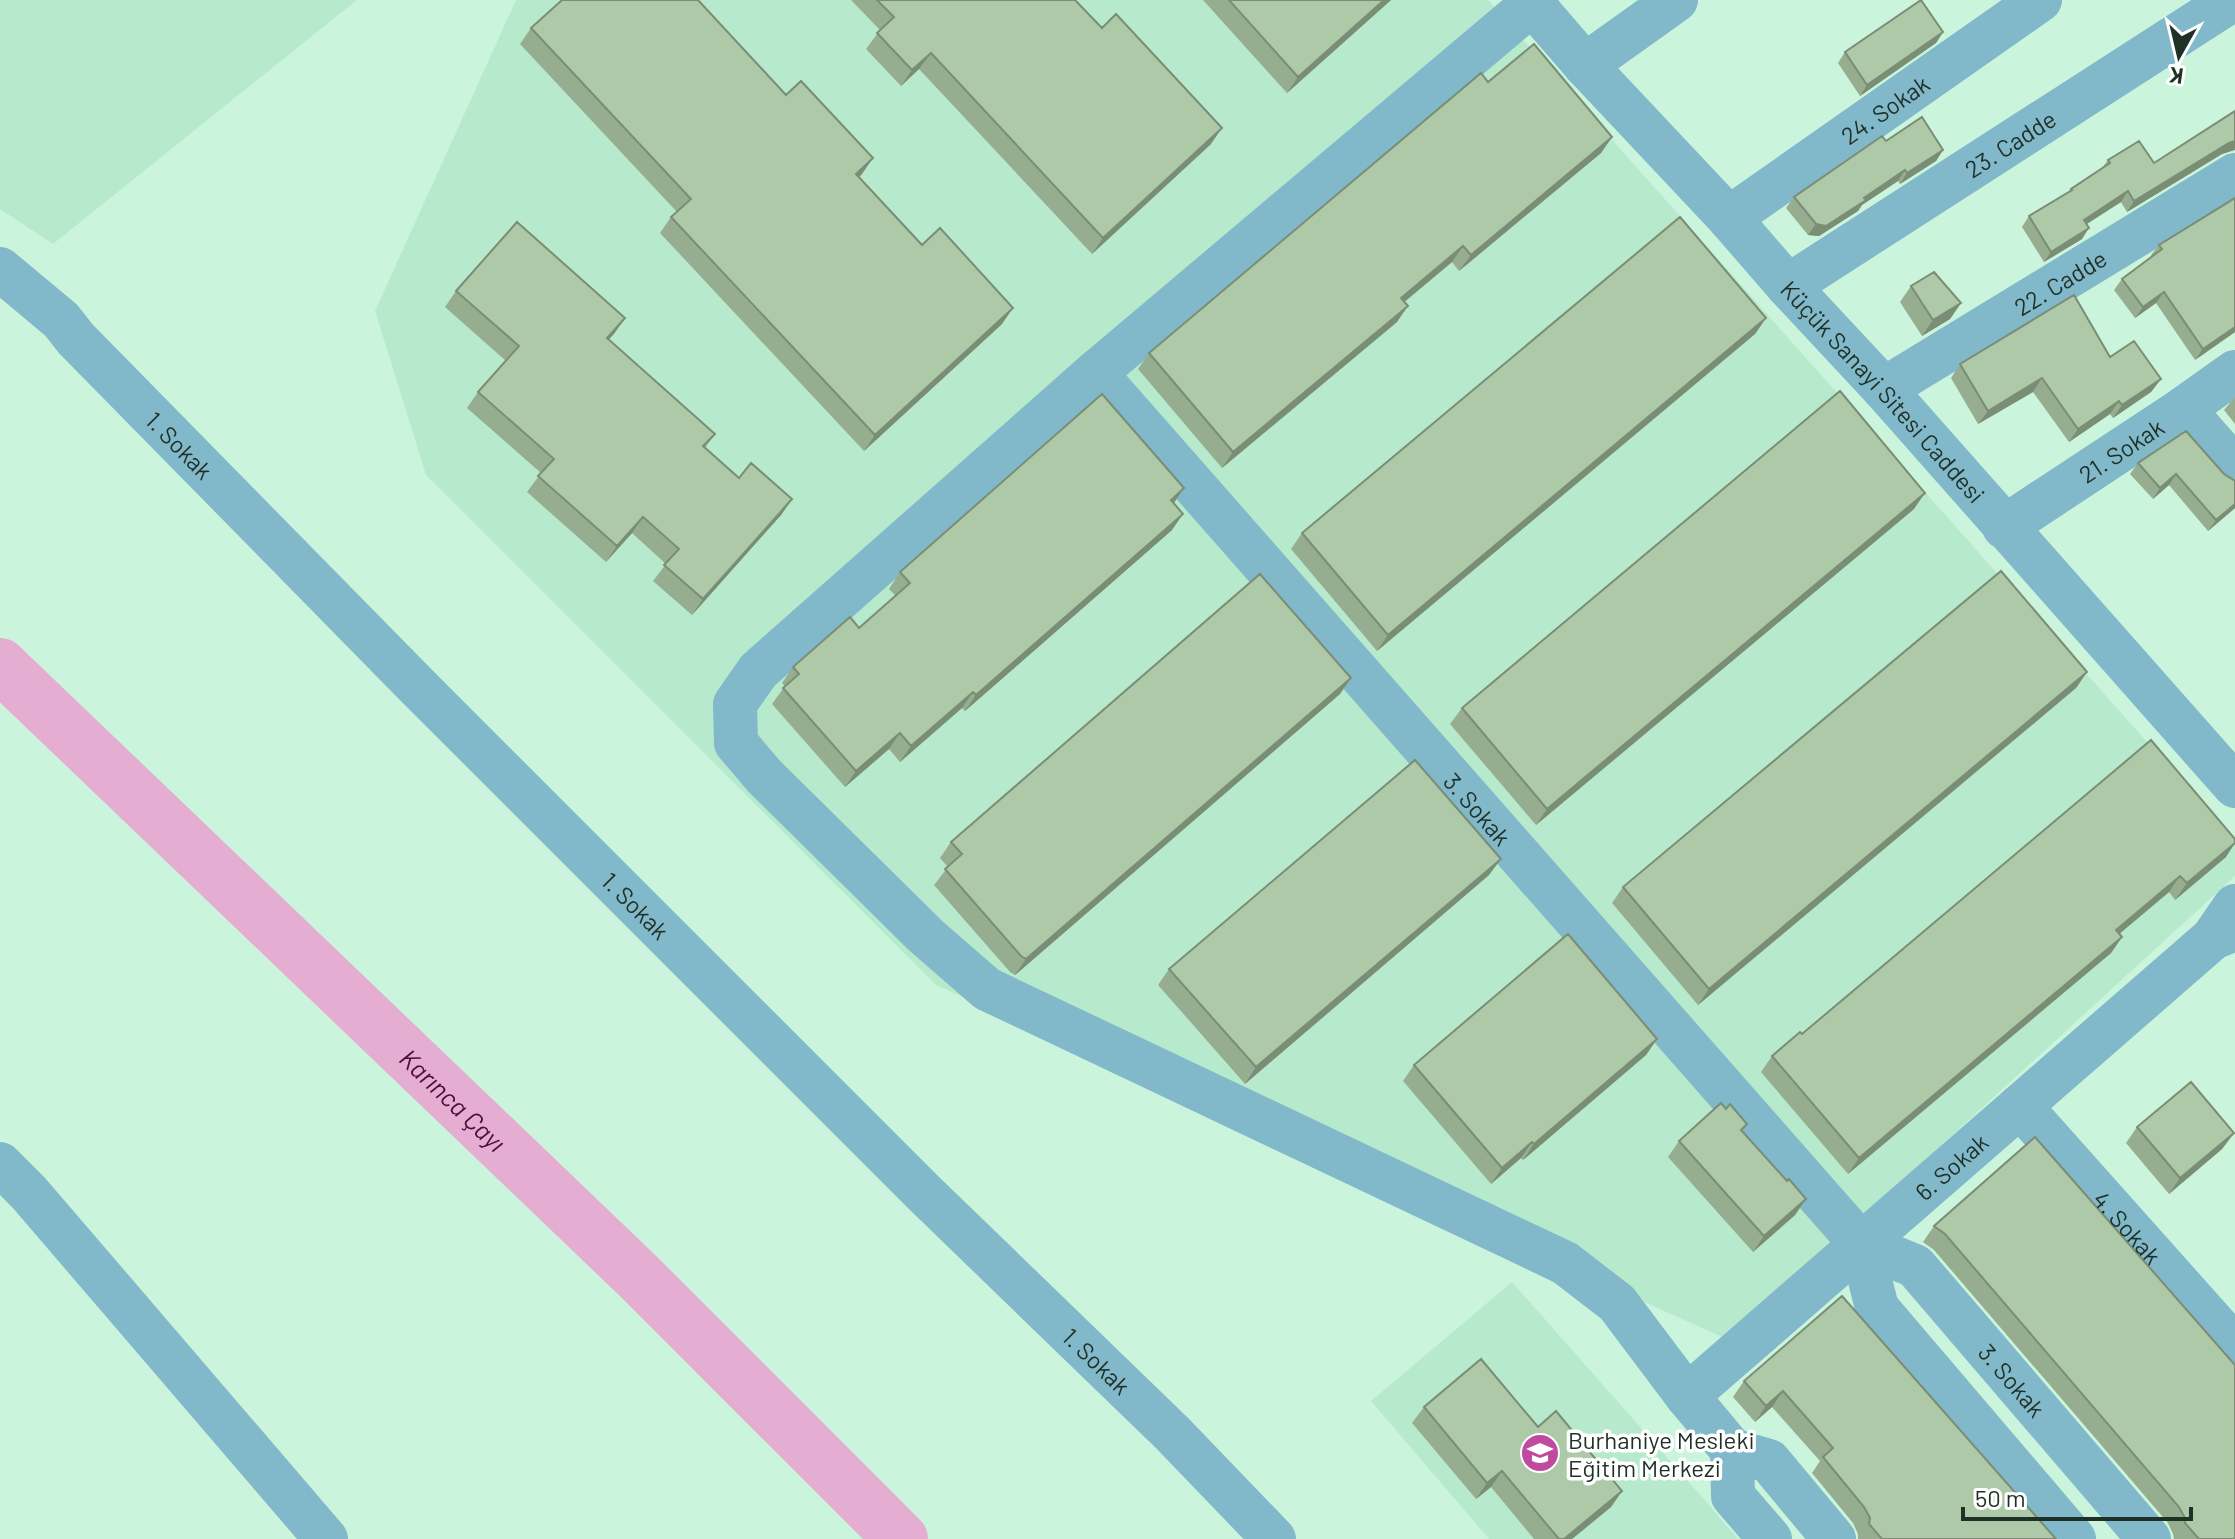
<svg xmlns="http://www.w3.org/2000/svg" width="2235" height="1539" font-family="Barlow,sans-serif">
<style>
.built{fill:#b7eacd}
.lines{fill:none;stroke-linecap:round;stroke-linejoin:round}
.river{stroke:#e4add1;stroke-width:54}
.minor{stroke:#81b8ca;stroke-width:44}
.wall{fill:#96ad90}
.shaded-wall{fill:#7a8d75}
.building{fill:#aec9a7;stroke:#7a8d75;stroke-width:2}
.labels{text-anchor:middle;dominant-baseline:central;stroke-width:7;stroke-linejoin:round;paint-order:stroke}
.street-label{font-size:24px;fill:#1f3027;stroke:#fff}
.poi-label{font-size:24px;fill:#1f3027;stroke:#fff;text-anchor:start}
.water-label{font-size:26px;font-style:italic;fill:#4d0d3e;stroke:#fff}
</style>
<rect width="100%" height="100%" fill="#caf5dc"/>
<!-- built -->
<path class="built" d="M0 0H357L53 244 0 209Z
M516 0H1488L2235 841V876L1729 1340 936 985 426 475 375 311Z
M1512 1282 1710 1506 1738 1539H1489L1371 1401Z"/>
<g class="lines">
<!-- river -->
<path class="river" id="s1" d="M0 665 637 1275 901 1539"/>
<!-- minor -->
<g class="minor">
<path id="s2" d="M1529 0 1585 65 1729 218 1788 286 1884 389 2235 786"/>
<path d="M1532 4 1095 373 758 671 735 704 736 743 764 776 926 936 987 989 1565 1263 1617 1303 1687 1396 1732 1450"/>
<path d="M1585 65 1676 0"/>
<path id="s3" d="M1729 218 2040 0"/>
<path id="s4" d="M0 269 61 320 76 339 417 686 924 1193 1172 1433 1274 1539"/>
<path id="s5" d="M1788 286 2232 0"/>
<path id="s6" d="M1095 373 1861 1244 1915 1266 2149 1539"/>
<path id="s7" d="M1884 389 2235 175"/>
<path d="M2183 409 2235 468"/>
<path id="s8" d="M2004 527 2183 409 2235 372"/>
<path d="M2235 906 2213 938 2235 929"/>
<path id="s9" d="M2020 1106 2235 1347"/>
<path d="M0 1164 29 1193 326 1539"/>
<path d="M1861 1244 1877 1308 2074 1539"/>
<path id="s10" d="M1687 1396 2213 938"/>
<path d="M1732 1450 1769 1461 1834 1539"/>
<path d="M1732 1450 1733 1496 1770 1539"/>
</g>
</g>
<!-- wall -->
<path class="wall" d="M851 0H1075L1211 144 1092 254 919 69 901 86 866 49 880 30Z
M1203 0H1391L1287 93Z
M531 28 862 174 859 177 922 245 1002 324 864 451 660 233 671 217 677 212 520 44Z
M1943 32 1936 43 1860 96 1838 63 1845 52Z
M1488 82 1612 137 1601 153 1459 271 1452 262 1404 302 1397 322 1222 468 1138 369 1149 353Z
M1886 141 1943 150 1936 161 1900 184 1898 181 1862 205 1858 211 1819 236 1808 235 1786 208 1794 197Z
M2234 150 2222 154 2127 212 2121 202 2087 224 2082 239 2044 262 2022 227 2029 216 2068 193 2071 189 2102 168 2108 160 2154 163Z
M2159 245 2235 332 2195 360 2156 303 2135 318 2114 290 2122 279 2152 257 2151 255Z
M1911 286 1961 303 1950 319 1922 336 1900 302Z
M456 291 625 318 608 340 715 434 705 448 739 478 792 499 781 515 692 615 653 581 666 564 632 533 606 562 527 492 541 473 467 408 478 392 506 361 445 307Z
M1766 318 1755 334 1377 651 1291 549 1302 533Z
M2110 357 2161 379 2151 392 2113 418 2110 414 2069 442 2033 392 1978 424 1951 378 1960 364Z
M2235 397V424L2224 410Z
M2138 463 2224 474 2235 481V508L2208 531 2169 485 2153 499 2130 474Z
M1184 488 1174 503 1172 530 965 711 962 708 900 762 889 749 845 787 772 704 785 686 782 683 793 667 859 628 896 596 889 589 900 572Z
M1914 509 1536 825 1450 724 1462 708Z
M2087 672 2076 688 1698 1005 1612 903 1623 887Z
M1340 694 1015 975 1010 972 934 885 948 867 940 858 951 842Z
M2226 857 2175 900 2169 892 2119 934 2122 937 2111 953 1848 1174 1761 1072 1772 1056 1802 1034Z
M1489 875 1245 1084 1158 985 1169 969Z
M1657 1039 1646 1055 1523 1160 1521 1158 1491 1184 1403 1081 1414 1065Z
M2137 1127 2234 1133 2222 1149 2169 1194 2126 1143Z
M1742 1131 1787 1181 1806 1199 1795 1215 1753 1252 1668 1157 1679 1141Z
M2035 1137 2235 1539H2174L2173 1534 2168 1523 1934 1250 1923 1242 1934 1226Z
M1842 1296 2056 1539H1858V1534L1853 1523 1812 1473 1820 1461 1772 1407 1755 1422 1733 1397 1744 1381Z
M1424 1407 1538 1427 1622 1491 1611 1507 1572 1539H1534L1491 1487 1476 1499 1412 1423Z"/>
<!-- shaded-wall -->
<path class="shaded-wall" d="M1384 0H1391L1287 93 1298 77Z
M1943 32 1936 43 1860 96 1867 85Z
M931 53 919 69 901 86 912 70Z
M1222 128 1211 144 1092 254 1103 238Z
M1612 137 1601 153 1459 271 1471 255Z
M2235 141V150L2222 154 2127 212 2134 201 2229 143Z
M1943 150 1936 161 1900 184 1907 173Z
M873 158 862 174 845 190 856 174Z
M1905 170 1898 181 1862 205 1858 211 1819 236 1808 235 1816 224 1864 198Z
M2128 191 2121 202 2077 230 2084 220Z
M2089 228 2082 239 2044 262 2051 252Z
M1463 246 1452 262 1390 314 1401 298Z
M2164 292 2156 303 2135 318 2143 307Z
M1961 303 1950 319 1922 336 1933 320Z
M1408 306 1397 322 1222 468 1233 452Z
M1013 308 1002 324 864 451 875 435Z
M625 318 614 334 595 354 607 338Z
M1766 318 1755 334 1377 651 1388 635Z
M2235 327V332L2195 360 2203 349Z
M2042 378 2033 392 1978 424 1988 411Z
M2161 379 2151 392 2113 418 2122 405Z
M2119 401 2110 414 2069 442 2078 429Z
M2176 474 2169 485 2153 499 2160 488Z
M1184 488 1173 504 1171 500Z
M1925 493 1914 509 1536 825 1547 809Z
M792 499 781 515 692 615 703 599Z
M2235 504V508L2208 531 2216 520Z
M1183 514 1172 530 965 711 976 695Z
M643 517 632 533 606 562 617 546Z
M2087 672 2076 688 1698 1005 1709 989Z
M1351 678 1340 694 1015 975 1026 959Z
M973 692 962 708 900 762 911 746Z
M900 733 889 749 845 787 856 771Z
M2235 843 2226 857 2175 900 2187 883Z
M1501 859 1489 875 1245 1084 1256 1067Z
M2180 876 2169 892 2105 946 2116 930Z
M2122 937 2111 953 1848 1174 1859 1158Z
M1657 1039 1646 1055 1523 1160 1534 1144Z
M2234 1133 2222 1149 2169 1194 2180 1178Z
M1532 1142 1521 1158 1491 1184 1502 1168Z
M1806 1199 1795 1215 1753 1252 1764 1236Z
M1783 1391 1772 1407 1755 1422 1766 1406Z
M1502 1471 1491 1487 1476 1499 1487 1483Z
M1622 1491 1611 1507 1572 1539H1564Z"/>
<!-- building -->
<path class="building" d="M562 0H698L786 95 801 81 873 158 856 174 922 245 940 228 1013 308 875 435 671 217 691 199 531 28Z
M877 0H1075L1102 28 1116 14 1222 128 1103 238 931 53 912 70 877 33 894 17Z
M1229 0H1384L1298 77Z
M1921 0 1943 32 1867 85 1845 52Z
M1534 44 1612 137 1471 255 1463 246 1401 298 1408 306 1233 452 1149 353 1481 73 1488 82Z
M2235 111V141L2229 143 2134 201 2128 191 2084 220 2089 228 2051 252 2029 216 2072 190 2071 189 2110 163 2108 160 2139 141 2154 163Z
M1922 117 1943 150 1907 173 1905 170 1864 198 1866 200 1826 226 1816 224 1794 197 1882 136 1886 141Z
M2235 198V327L2203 349 2164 292 2143 307 2122 279 2162 249 2159 245Z
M1680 217 1766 318 1388 635 1302 533Z
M517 222 625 318 607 338 715 434 703 446 739 478 751 463 792 499 703 599 664 565 679 549 643 517 617 546 538 476 554 459 478 392 519 346 456 291Z
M1934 272 1961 303 1933 320 1911 286Z
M2074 295 2110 357 2134 341 2161 379 2122 405 2119 401 2078 429 2042 378 1988 411 1960 364Z
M1840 391 1925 493 1547 809 1462 708Z
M1102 394 1184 488 1171 500 1183 514 976 695 973 692 911 746 900 733 856 771 783 688 799 674 793 667 850 617 859 628 910 583 900 572Z
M2186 431 2224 474 2235 481V504L2216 520 2176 474 2160 488 2138 463Z
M2001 571 2087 672 1709 989 1623 887Z
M1260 574 1351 678 1026 959 1021 956 945 869 962 854 951 842Z
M2151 740 2235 839V843L2187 883 2180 876 2116 930 2122 937 1859 1158 1772 1056 1800 1032 1802 1034Z
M1415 760 1501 859 1256 1067 1169 969Z
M1568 934 1657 1039 1534 1144 1532 1142 1502 1168 1414 1065Z
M2191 1082 2234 1133 2180 1178 2137 1127Z
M1721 1103 1726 1109 1730 1104 1747 1124 1741 1130 1787 1181 1789 1179 1806 1199 1764 1236 1679 1141Z
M2035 1137 2235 1365V1539H2199L2185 1523V1518L2179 1507 1945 1234 1934 1226Z
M1842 1296 2056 1539H1882L1869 1524 1870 1518 1864 1507 1823 1457 1833 1448 1783 1391 1766 1406 1744 1381Z
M1481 1359 1538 1427 1556 1411 1622 1491 1564 1539H1559L1502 1471 1487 1483 1424 1407Z"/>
<!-- icons -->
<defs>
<g id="school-disc" transform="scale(2)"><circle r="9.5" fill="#c14aa1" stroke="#fff"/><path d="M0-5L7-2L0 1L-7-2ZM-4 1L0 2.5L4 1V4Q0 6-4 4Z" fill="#fff"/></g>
</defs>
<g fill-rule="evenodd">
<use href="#school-disc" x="1540" y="1453"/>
</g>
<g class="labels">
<!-- street labels -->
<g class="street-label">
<text stroke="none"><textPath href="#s3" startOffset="190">24. Sokak</textPath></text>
<text stroke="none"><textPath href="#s5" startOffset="264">23. Cadde</textPath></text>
<text stroke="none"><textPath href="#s7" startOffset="206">22. Cadde</textPath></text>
<text stroke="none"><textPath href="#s2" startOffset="528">Küçük Sanayi Sitesi Caddesi</textPath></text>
<text stroke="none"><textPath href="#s4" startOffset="252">1. Sokak</textPath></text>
<text stroke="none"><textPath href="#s8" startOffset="140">21. Sokak</textPath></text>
<text stroke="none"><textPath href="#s6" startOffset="580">3. Sokak</textPath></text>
<text stroke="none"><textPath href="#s4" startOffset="900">1. Sokak</textPath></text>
<text stroke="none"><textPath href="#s10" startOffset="350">6. Sokak</textPath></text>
<text stroke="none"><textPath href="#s9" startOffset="162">4. Sokak</textPath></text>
<text stroke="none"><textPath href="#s4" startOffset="1548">1. Sokak</textPath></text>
<text stroke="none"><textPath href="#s6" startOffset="1368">3. Sokak</textPath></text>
</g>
<!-- poi labels -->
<g class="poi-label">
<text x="1568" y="1439">Burhaniye Mesleki<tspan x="1568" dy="28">Eğitim Merkezi</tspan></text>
</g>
<!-- water labels -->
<g class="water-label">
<text stroke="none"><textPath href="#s1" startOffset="628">Karınca Çayı</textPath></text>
</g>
</g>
<!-- north arrow -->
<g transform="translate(2179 56) rotate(188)" stroke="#ffffff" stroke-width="6" paint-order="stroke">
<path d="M0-6L14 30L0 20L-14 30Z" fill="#1f3027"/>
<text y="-12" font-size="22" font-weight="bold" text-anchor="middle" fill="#1f3027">K</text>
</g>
<!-- scale -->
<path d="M1963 1507v12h228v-12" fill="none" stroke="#1f3027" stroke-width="4"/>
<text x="1975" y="1507" font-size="24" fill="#1f3027" stroke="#ffffff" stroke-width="6" paint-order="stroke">50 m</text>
</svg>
